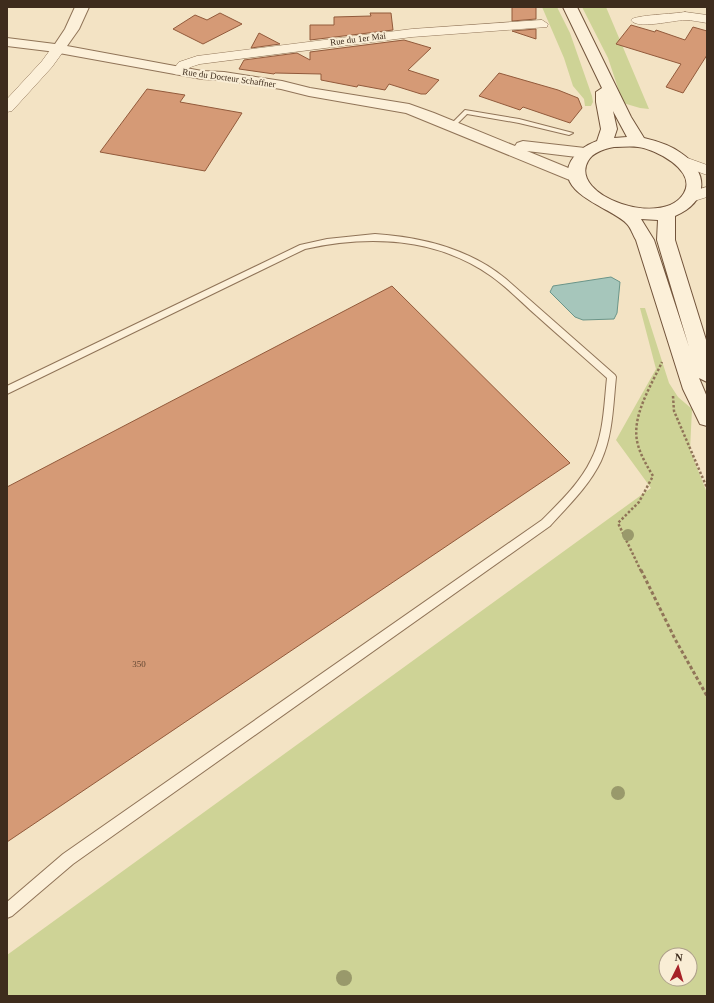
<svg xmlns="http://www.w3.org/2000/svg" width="714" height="1003" font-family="'Times New Roman',serif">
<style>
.green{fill:#ced396;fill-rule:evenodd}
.water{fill:#a6c6bb;stroke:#6b9589}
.building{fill:#d59a76;stroke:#925a3b}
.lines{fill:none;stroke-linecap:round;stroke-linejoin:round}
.service-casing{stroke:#907458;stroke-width:2}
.minor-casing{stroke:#907458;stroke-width:1}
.tertiary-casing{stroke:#907458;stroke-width:2}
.secondary-casing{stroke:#72543b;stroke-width:2}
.path-far1{stroke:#907458;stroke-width:2.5;stroke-dasharray:2.5 2;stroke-linecap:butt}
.path{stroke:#907458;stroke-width:3;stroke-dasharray:3.5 2.5;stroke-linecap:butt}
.service{fill:#fcf0d9;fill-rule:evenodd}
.minor{fill:#fcf0d9;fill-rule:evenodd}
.tertiary{fill:#fcf0d9;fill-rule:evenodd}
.secondary{fill:#fcf0d9;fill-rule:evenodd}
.tree{fill:#99996b}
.labels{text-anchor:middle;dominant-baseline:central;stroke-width:4;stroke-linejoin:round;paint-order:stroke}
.far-street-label{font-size:9px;fill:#3e2c1d;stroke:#f9edd5}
.number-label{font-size:9px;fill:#644833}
</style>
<rect width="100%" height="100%" fill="#f3e3c4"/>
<!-- green -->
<path class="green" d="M542 7H557L570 33 592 96 593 102 591 106H585L584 99 573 86 564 58Z
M582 7H606L649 109 640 108 623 103 608 58Z
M640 308H645L669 383 678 397 692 409 690 450 707 493V996H7V955L651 488 616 440 656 369ZM666 955H690V979H666Z"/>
<!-- water -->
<path class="water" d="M611 277 620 282 617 313 614 319 583 320 575 317 550 292 553 286Z"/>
<!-- building -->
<path class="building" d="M512 7H536V19L512 21Z
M220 13 242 24 203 44 173 29 195 15 207 20Z
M370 13H391L393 30 310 40V25H334V17L371 16Z
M631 25 655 32 656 30 685 40 693 27 707 31V55L683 93 666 87 681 64 616 44Z
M536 29V39L512 31Z
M259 33 280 44 251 48Z
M404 40 431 48 408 70 439 80 426 94H421L389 84 385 90 358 85 357 87 321 80V74L275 73 274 74 239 69 244 60 297 53 310 60V52Z
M499 73 558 90 578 98 582 108 570 123 523 107 520 110 479 96Z
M147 89 185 95 180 102 242 113 205 171 100 152Z
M392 286 570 463 7 842V487Z"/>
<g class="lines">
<!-- service casing -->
<g class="service-casing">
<path id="service" d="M465 110 519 119 573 133 569 135 519 123 467 114 454 127H450V125Z
M375 234C421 237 470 249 506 279L615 375 616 377C613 405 613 435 601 461 589 486 568 506 550 526L73 864 12 916 7 918V902L63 854 542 520C560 502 580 483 591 460 604 435 604 405 607 378 584 357 560 337 537 316 522 303 508 288 491 276 436 237 368 235 305 249L7 394V386L300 245 327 239Z"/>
</g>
<!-- minor casing -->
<g class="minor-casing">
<path id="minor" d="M685 12 707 15V23C700 22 692 20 685 20 674 20 637 30 631 20 634 15 675 14 685 12Z
M542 20 548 24 547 27 412 37 200 64C197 65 192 66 189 68 183 72 183 76 174 74L172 71 179 62 197 56 412 29Z
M58 45 63 46 65 49 52 67 12 111 7 112V99L42 61 53 46Z
M682 156 707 165V175L677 164 674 161 677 158Z
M707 187V197L691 202 685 201 683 197 685 193Z"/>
</g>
<!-- tertiary casing -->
<g class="tertiary-casing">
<path id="tertiary" d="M75 7H89L79 29 67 46 202 71 224 72 282 81 310 88 409 104 434 113 515 146 517 143 523 141 585 148 591 150 593 153 591 156 585 158 527 151 583 174 585 178 583 182 577 183 406 113 309 96 281 89 224 80 202 79 48 51 7 46V38L55 44 65 29Z"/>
</g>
<!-- secondary casing -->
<g class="secondary-casing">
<path id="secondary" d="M563 7H577L631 117 644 138C657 141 670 145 681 153 710 173 708 202 675 216V240L707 343V382L699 378 707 397V426L700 424 683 389 636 240C633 235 631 228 627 224 613 208 553 194 571 161 577 151 586 145 597 141L601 129 596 102V92L602 88ZM613 111 627 137 614 138 617 129ZM614 147C622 147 630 146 638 147 655 149 697 170 684 193 664 229 568 196 588 161 593 152 604 149 614 147ZM641 219 658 220 657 240 689 347 654 240Z"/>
</g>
<!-- path-far1 -->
<path class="path-far1" d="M673 396 674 411 707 488
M641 571 618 523 639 502 653 476C647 466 641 456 638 445 630 418 651 386 662 362"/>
<!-- path -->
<path class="path" d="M641 570 675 639 707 696"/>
<!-- service -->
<use href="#service" class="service"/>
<!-- minor -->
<use href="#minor" class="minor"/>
<!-- tertiary -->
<use href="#tertiary" class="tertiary"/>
<!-- secondary -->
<use href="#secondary" class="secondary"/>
</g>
<!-- trees -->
<g class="tree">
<circle cx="628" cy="535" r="6"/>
<circle cx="618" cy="793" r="7"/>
<circle cx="344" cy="978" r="8"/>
</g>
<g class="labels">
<!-- far-street labels -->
<g class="far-street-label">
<text transform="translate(358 39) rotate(-7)">Rue du 1er Mai</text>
<text transform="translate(229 78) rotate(8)">Rue du Docteur Schaffner</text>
</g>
<!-- number labels -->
<g class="number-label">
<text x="139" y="664">350</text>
</g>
</g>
<!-- border -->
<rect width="714" height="1003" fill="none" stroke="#3e2c1d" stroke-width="16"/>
<!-- north arrow -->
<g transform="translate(678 967) rotate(5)"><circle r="19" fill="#f9edd5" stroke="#aea08b"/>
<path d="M0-3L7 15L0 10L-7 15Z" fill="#a62127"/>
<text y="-6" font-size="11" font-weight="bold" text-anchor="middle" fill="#3e2c1d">N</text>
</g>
</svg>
